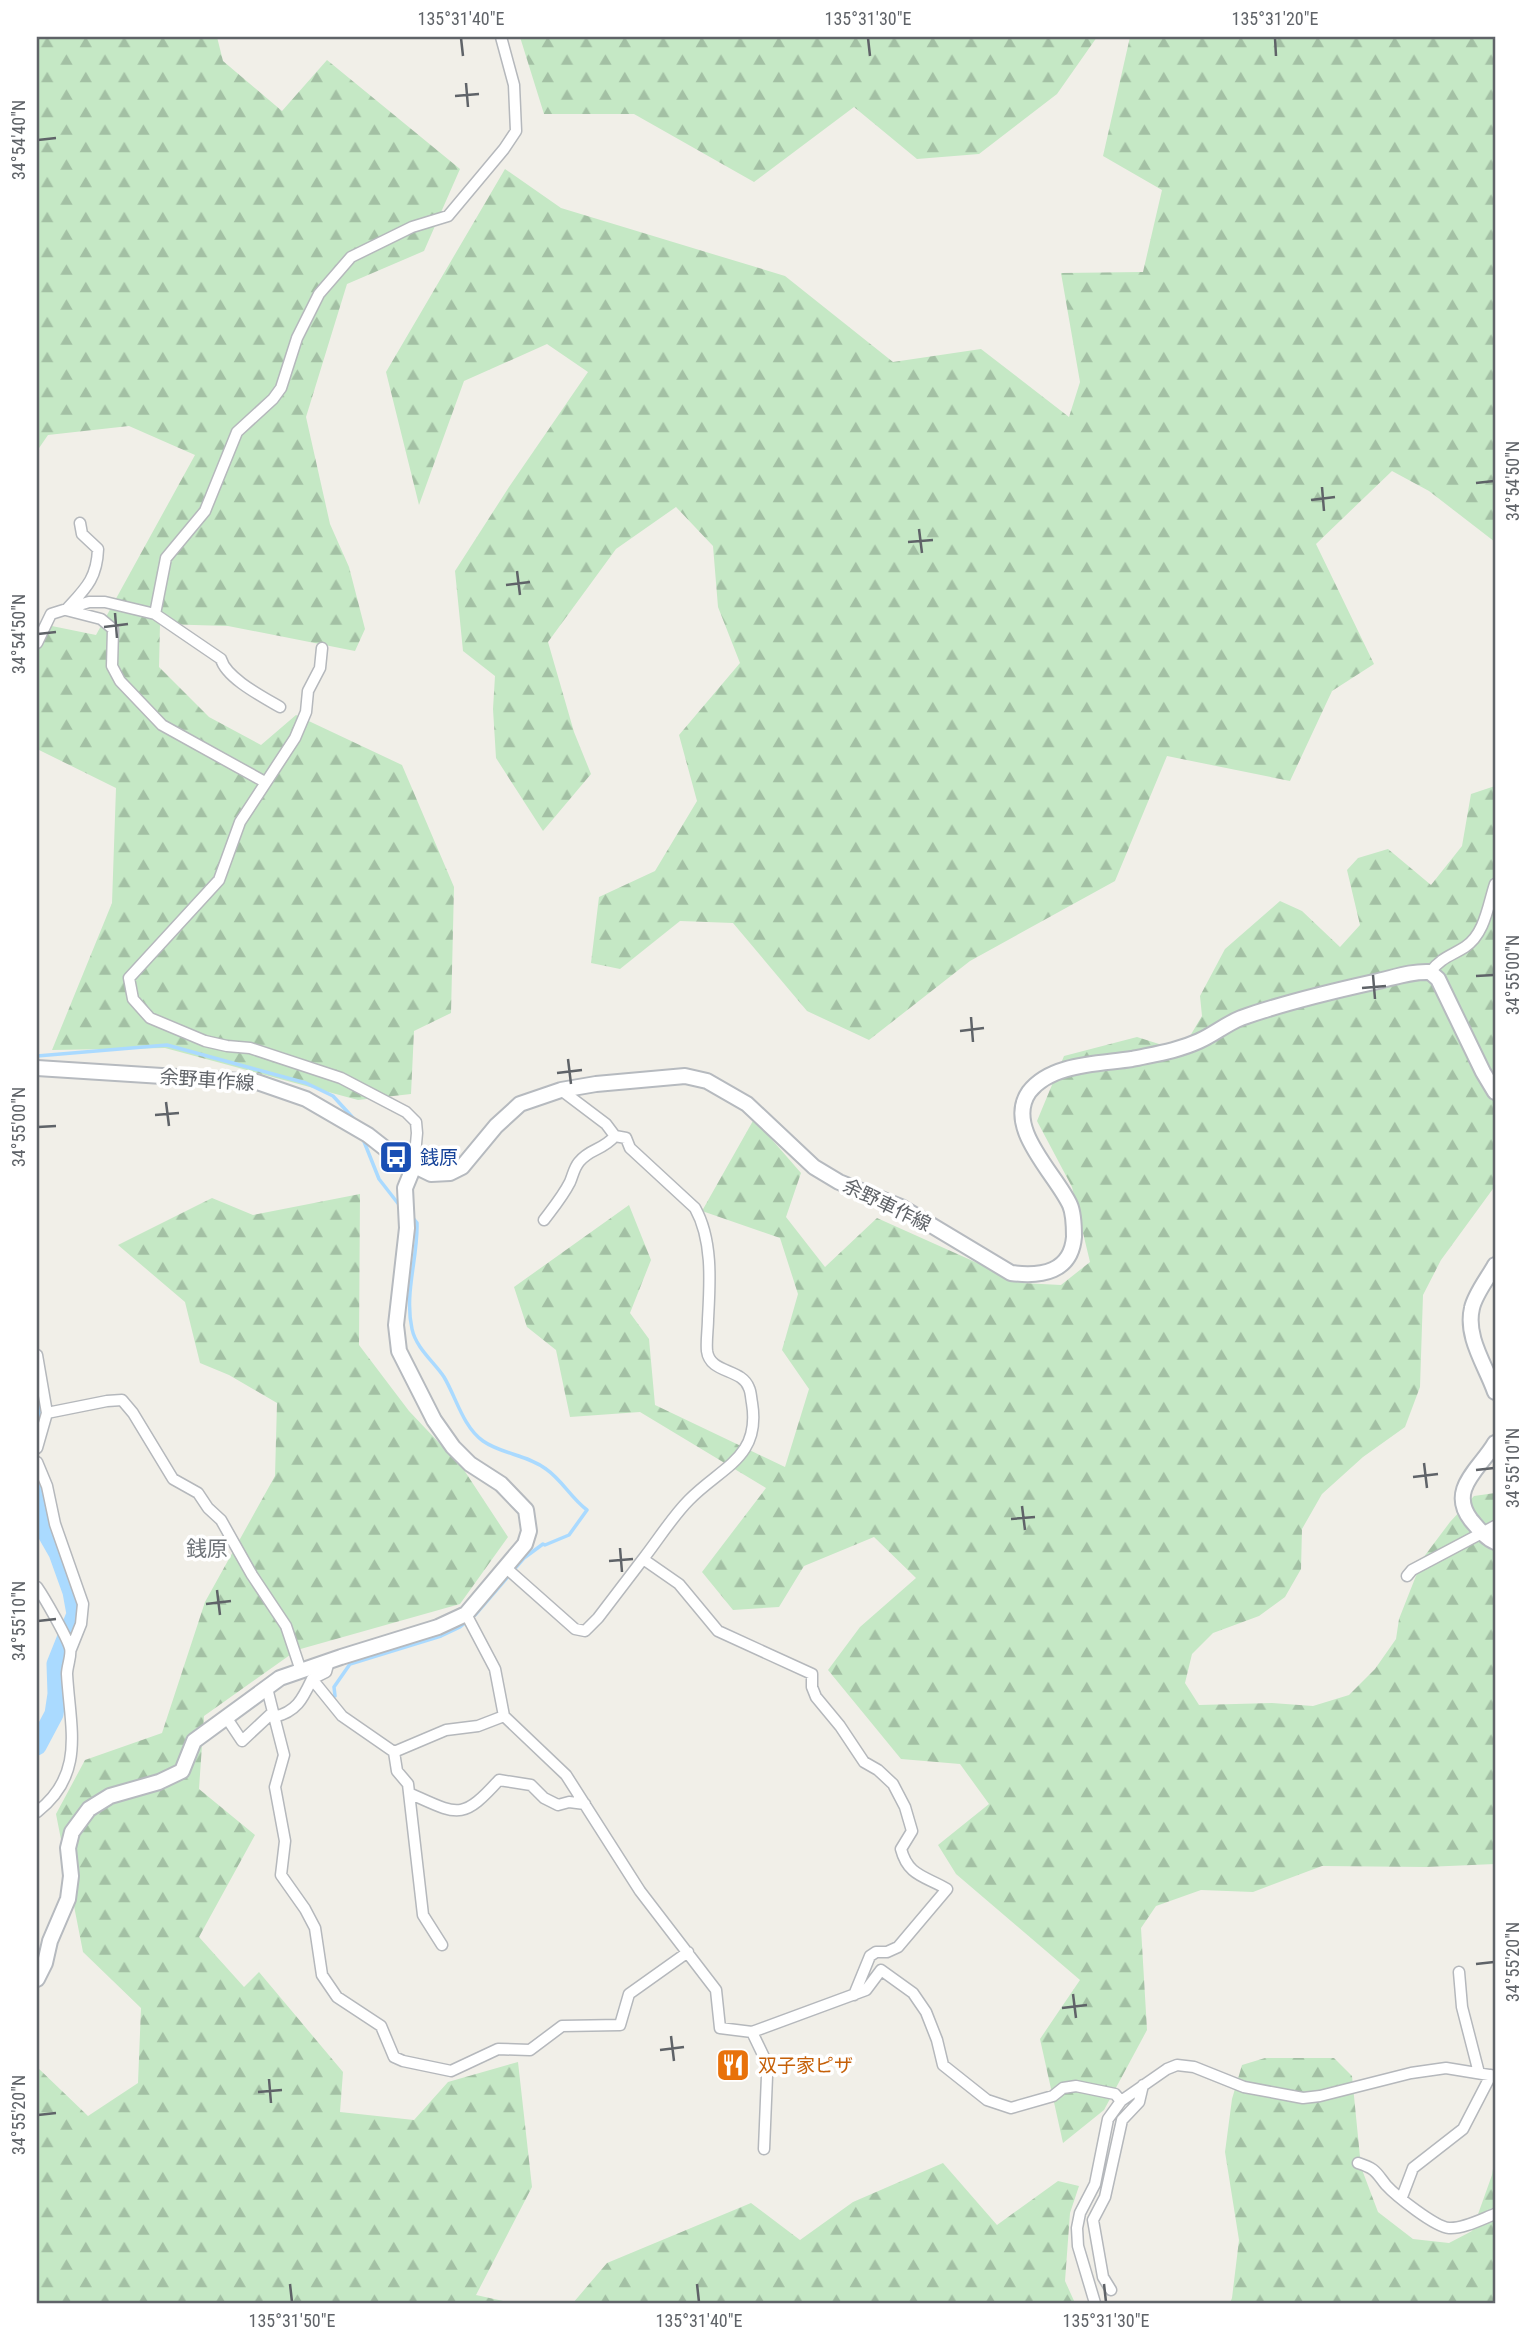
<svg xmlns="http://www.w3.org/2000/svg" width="1532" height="2340" font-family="'Roboto Condensed','Noto Sans JP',sans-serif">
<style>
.forest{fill:url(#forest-firs)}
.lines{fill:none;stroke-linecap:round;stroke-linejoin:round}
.stream{stroke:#aadaff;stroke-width:3.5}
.river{stroke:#aadaff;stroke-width:19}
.street-casing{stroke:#b5b8bc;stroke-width:13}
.secondary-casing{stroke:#b6babf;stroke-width:18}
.street{stroke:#fff;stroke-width:10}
.secondary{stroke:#fff;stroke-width:14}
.ticks{fill:none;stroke:#5f6368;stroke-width:2.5}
.labels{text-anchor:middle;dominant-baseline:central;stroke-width:7;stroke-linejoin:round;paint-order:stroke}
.street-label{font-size:19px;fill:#5f6368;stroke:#fff}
.transit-label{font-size:19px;fill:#164399;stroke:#fff;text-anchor:start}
.food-label{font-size:19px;fill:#c56008;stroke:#fff;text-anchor:start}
.neighbourhood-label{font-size:21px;fill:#70757a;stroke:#fff}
.neatline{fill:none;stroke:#5f6368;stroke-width:2.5}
.ticks-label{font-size:18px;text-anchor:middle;fill:#5f6368}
</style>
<defs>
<pattern id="forest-firs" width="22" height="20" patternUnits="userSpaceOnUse" patternTransform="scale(1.75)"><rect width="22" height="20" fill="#c5e8c5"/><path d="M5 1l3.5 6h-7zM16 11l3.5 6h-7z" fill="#a3c0a4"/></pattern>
</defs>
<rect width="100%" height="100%" fill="#f1efe8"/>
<!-- forest -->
<path class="forest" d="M37 37H217L223 61 282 111 327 60 460 169 424 251 347 284 306 417 330 524 349 567 365 629 355 651 228 626 160 624 159 667 209 717 261 745 296 715 402 765 454 887 451 1013 414 1031 411 1094 358 1100 165 1048 52 1050 112 903 116 788 37 749V623L96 635 195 455 129 426 48 435 37 451Z
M520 37H1097L1057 94 979 154 917 159 854 107 754 182 634 114H544Z
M1130 37H1495V542L1429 491 1392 471 1316 544 1374 664 1332 691 1290 781 1167 756 1115 881 970 961 869 1040 807 1011 733 923 680 921 620 969 591 963 599 897 655 871 697 801 679 735 740 663 718 607 713 546 676 507 616 549 548 642 574 732 591 774 543 831 496 758 493 709 495 676 463 651 455 571 509 487 588 372 547 344 464 381 419 505 386 372 505 169 561 208 785 276 893 362 981 349 1069 417 1080 382 1061 273 1143 272 1162 190 1103 156Z
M1495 786V1186L1441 1260 1423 1295 1420 1387 1405 1427 1363 1457 1322 1494 1302 1529 1301 1569 1285 1597 1259 1616 1213 1633 1192 1654 1185 1683 1199 1705 1272 1703 1313 1706 1349 1695 1375 1669 1396 1639 1399 1619 1423 1558 1450 1522 1474 1496 1495 1493V1864L1426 1867 1322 1866 1253 1892 1201 1890 1156 1906 1141 1928 1147 2030 1104 2110 1063 2143 1040 2039 1080 1980 956 1874 938 1845 989 1804 960 1764 901 1759 828 1670 860 1627 916 1578 874 1537 804 1566 779 1607 733 1610 702 1572 766 1488 640 1412 570 1417 556 1350 527 1327 514 1287 629 1205 651 1260 630 1313 649 1339 655 1405 785 1467 809 1389 782 1350 798 1294 780 1238 702 1211 754 1119 801 1173 786 1217 825 1267 877 1218 1022 1283 1061 1285 1090 1262 1072 1187 1037 1121 1064 1056 1137 1037 1181 1051 1202 1016 1200 996 1225 949 1280 901 1302 911 1340 947 1360 925 1347 870 1358 858 1388 849 1431 885 1462 846 1471 794Z
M360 1194 359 1345 409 1411 462 1467 508 1537 460 1604 297 1650 204 1716 199 1789 255 1835 199 1937 244 1987 259 1972 343 2072 340 2112 414 2120 448 2082 518 2062 532 2187 476 2295 512 2303H37V2067L88 2116 138 2083 141 2008 83 1952 56 1814 85 1760 162 1733 205 1602 275 1476 277 1403 229 1375 200 1363 185 1302 118 1245 212 1198 253 1215Z
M1265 2058H1334L1352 2076 1361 2167 1378 2212 1413 2239 1449 2243 1472 2231 1492 2175 1495 2156V2303H1230L1232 2298 1239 2240 1225 2152 1232 2099 1242 2065Z
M943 2163 997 2225 1058 2181 1079 2186 1070 2213 1065 2281 1075 2303H573L607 2263 751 2203 800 2240 853 2202Z"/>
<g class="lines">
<!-- stream -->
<path class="stream" d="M37 1056 167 1045 306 1083 333 1096 355 1120
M363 1139 379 1179 400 1206
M335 1696 334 1687 350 1664 441 1636 460 1627 475 1615 524 1558 543 1544 545 1545 569 1535 587 1510C571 1498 562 1480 546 1469 528 1455 501 1454 483 1441 463 1427 456 1397 444 1377 434 1362 416 1348 412 1329 404 1293 418 1258 417 1223L411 1216"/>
<!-- river -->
<path class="river" d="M37 1410V1412
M37 1487 44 1506 46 1532 58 1553 72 1592 76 1614 56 1664 57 1694 54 1714 37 1746"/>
<!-- street casing -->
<g class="street-casing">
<path id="street" d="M80 523 82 534 98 549C97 579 85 589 66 610L101 619 113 629 112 666 120 681 162 725 265 782
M155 614 166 558 205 511 237 432 273 399 281 388 297 338 319 294 351 257 412 227 448 216 504 149 516 131 514 85 501 37
M37 643 51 614 89 602H105L155 614 221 659C226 678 263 697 280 707
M322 648 320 668 308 691 306 712 295 738 240 822 219 880 129 978 133 999 150 1018 205 1041 227 1046 250 1048 341 1078 406 1112 416 1122 417 1133 414 1166
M1430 972C1442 957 1451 956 1465 947 1485 934 1488 905 1495 884
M561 1090 606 1124 615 1136 626 1138 630 1148 695 1208C713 1240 710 1283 708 1319 708 1329 706 1341 707 1351 710 1374 742 1368 749 1388 751 1392 751 1398 752 1403 761 1458 721 1467 689 1500 672 1517 658 1540 643 1559
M544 1220C553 1208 563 1196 570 1182 573 1175 574 1168 579 1162 590 1148 602 1151 615 1136
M37 1355 47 1413 37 1448
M47 1413 107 1401 122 1400 133 1413 173 1479 198 1493 208 1508 221 1520 252 1575 286 1626 301 1671
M37 1462 47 1486 55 1524 83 1604 81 1624 71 1649
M505 1567 575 1629 585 1631 598 1618 643 1559 679 1584 718 1631 812 1674V1687L816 1697 840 1726 864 1762 878 1770 893 1784 905 1807 912 1831 901 1849C908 1876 925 1876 947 1889L898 1947 887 1952H876L870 1956 854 1995
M1407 1576 1412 1570 1495 1526
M37 1587C44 1597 67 1637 70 1648 72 1655 67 1666 67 1674 70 1728 86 1774 37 1812
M466 1614 495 1669 504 1716 566 1775 640 1891 716 1990 720 2028 752 2032 866 1990 881 1970 913 1993 926 2012 937 2040 943 2065 987 2100 1011 2108 1053 2096 1063 2088 1076 2086 1115 2094 1121 2101
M329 1661 326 1672 312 1679 342 1716 394 1752 397 1771 408 1784 423 1915 442 1945
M267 1688 273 1712
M226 1717 242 1741 273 1712 284 1755 275 1787 285 1841 281 1875 305 1909 315 1928 322 1975 337 1997 381 2026 394 2057 403 2061 451 2071 498 2049 530 2050 562 2026 620 2025 629 1994 688 1952
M274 1717C297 1712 303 1698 312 1679
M394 1752 446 1730 478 1726 504 1716
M411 1794C458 1815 462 1821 499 1780L531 1785 544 1798 558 1805 569 1802 585 1804
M1459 1972 1462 2007 1479 2073
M752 2032 764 2057 767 2076 764 2149
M1358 2163C1376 2169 1375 2171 1386 2185 1396 2196 1435 2227 1449 2228 1463 2229 1482 2219 1495 2214
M1402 2197 1413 2168 1463 2129 1491 2075
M1111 2290 1103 2277 1093 2220 1105 2197 1122 2120 1139 2102 1143 2085
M1095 2303 1078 2246 1077 2228 1080 2213 1095 2184 1108 2119 1121 2101 1167 2069 1177 2065 1194 2067 1244 2087 1303 2098 1320 2096 1411 2073 1446 2068 1495 2076"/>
</g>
<!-- secondary casing -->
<g class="secondary-casing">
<path id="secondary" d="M37 1068 257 1082 306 1099 368 1135 396 1157 431 1174 450 1173 462 1167 496 1126 520 1104 561 1090 596 1084 685 1076 707 1081 747 1104 814 1167 839 1182 901 1207 1011 1273C1042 1277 1071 1272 1074 1237 1074 1227 1074 1214 1070 1205 1056 1174 1004 1128 1029 1092 1051 1063 1100 1064 1132 1059 1155 1054 1177 1051 1199 1041 1213 1035 1226 1024 1241 1018 1283 1003 1329 992 1374 982 1393 978 1410 971 1430 972L1438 979 1483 1072 1495 1092
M1495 1265C1488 1278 1475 1294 1472 1308 1465 1337 1486 1366 1495 1392
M1495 1443C1481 1468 1447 1489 1471 1520 1478 1528 1485 1538 1495 1542
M37 1979 45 1963 50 1941 68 1899 71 1876 68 1848 72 1832 89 1809 110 1796 159 1782 182 1771 194 1741 280 1678 341 1657 438 1627 466 1614 525 1544 529 1531 526 1510 501 1484 470 1464 453 1447 434 1420 399 1351 396 1325 407 1228 405 1188 414 1166"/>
</g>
<!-- street -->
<use href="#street" class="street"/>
<!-- secondary -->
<use href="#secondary" class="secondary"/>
</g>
<!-- ticks -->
<path class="ticks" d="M461 38 463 56M868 38 870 56M1275 38 1276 56M466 83 468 107M455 96 479 94M38 140 56 138M1476 483 1494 481M1322 487 1324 511M1311 500 1335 497M919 529 922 553M908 542 933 540M517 571 520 595M506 585 530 582M115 613 117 638M104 627 128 624M38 634 56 632M1373 975 1375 999M1476 976 1494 975M1362 988 1386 986M971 1017 973 1042M960 1031 984 1028M568 1059 571 1084M557 1073 582 1070M166 1102 169 1126M155 1115 179 1113M38 1127 56 1126M1424 1463 1427 1488M1476 1470 1494 1468M1413 1477 1438 1474M1022 1506 1025 1530M1011 1519 1035 1517M620 1548 622 1572M609 1561 633 1559M217 1590 220 1615M206 1604 231 1601M38 1621 56 1619M1476 1964 1494 1962M1073 1994 1076 2018M1062 2008 1087 2005M671 2036 674 2061M660 2050 684 2047M269 2079 271 2103M258 2092 282 2090M38 2115 56 2113M290 2284 292 2302M697 2284 699 2302M1104 2284 1106 2302"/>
<!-- icons -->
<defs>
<g id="bus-square" transform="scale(1.75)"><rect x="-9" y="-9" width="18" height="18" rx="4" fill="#1a4fb4" stroke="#fff"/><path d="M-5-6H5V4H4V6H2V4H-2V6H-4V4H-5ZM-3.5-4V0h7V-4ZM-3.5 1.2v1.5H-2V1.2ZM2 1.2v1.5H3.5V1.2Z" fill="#fff"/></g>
<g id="restaurant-square" transform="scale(1.75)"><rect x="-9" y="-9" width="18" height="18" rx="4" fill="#e8710a" stroke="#fff"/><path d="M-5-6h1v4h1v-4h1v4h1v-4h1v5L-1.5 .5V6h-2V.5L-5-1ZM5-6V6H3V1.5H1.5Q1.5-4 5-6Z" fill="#fff"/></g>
</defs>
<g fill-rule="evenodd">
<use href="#bus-square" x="396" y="1157"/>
<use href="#restaurant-square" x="733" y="2065"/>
</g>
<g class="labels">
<!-- street labels -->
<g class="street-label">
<text transform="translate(207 1080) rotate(4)">余野車作線</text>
<text transform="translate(887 1205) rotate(26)">余野車作線</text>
</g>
<!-- transit labels -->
<g class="transit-label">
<text x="420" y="1157">銭原</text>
</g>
<!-- food labels -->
<g class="food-label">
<text x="758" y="2065">双子家ピザ</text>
</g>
<!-- neighbourhood labels -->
<g class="neighbourhood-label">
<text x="207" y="1549">銭原</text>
</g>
</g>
<!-- border -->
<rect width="1532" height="2340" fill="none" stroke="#ffffff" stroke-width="77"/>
<rect x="38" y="38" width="1456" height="2264" class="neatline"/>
<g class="ticks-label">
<text x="461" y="25">135°31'40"E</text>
<text x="868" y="25">135°31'30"E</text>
<text x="1275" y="25">135°31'20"E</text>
<text transform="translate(19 140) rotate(-90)" y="6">34°54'40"N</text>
<text transform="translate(1513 481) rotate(-90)" y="6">34°54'50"N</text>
<text transform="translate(19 634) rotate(-90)" y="6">34°54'50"N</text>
<text transform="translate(1513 975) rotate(-90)" y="6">34°55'00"N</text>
<text transform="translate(19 1127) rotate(-90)" y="6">34°55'00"N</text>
<text transform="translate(1513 1468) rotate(-90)" y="6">34°55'10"N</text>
<text transform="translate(19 1621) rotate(-90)" y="6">34°55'10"N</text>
<text transform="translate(1513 1962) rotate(-90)" y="6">34°55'20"N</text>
<text transform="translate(19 2115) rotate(-90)" y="6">34°55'20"N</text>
<text x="292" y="2327">135°31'50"E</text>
<text x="699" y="2327">135°31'40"E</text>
<text x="1106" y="2327">135°31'30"E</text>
</g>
</svg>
